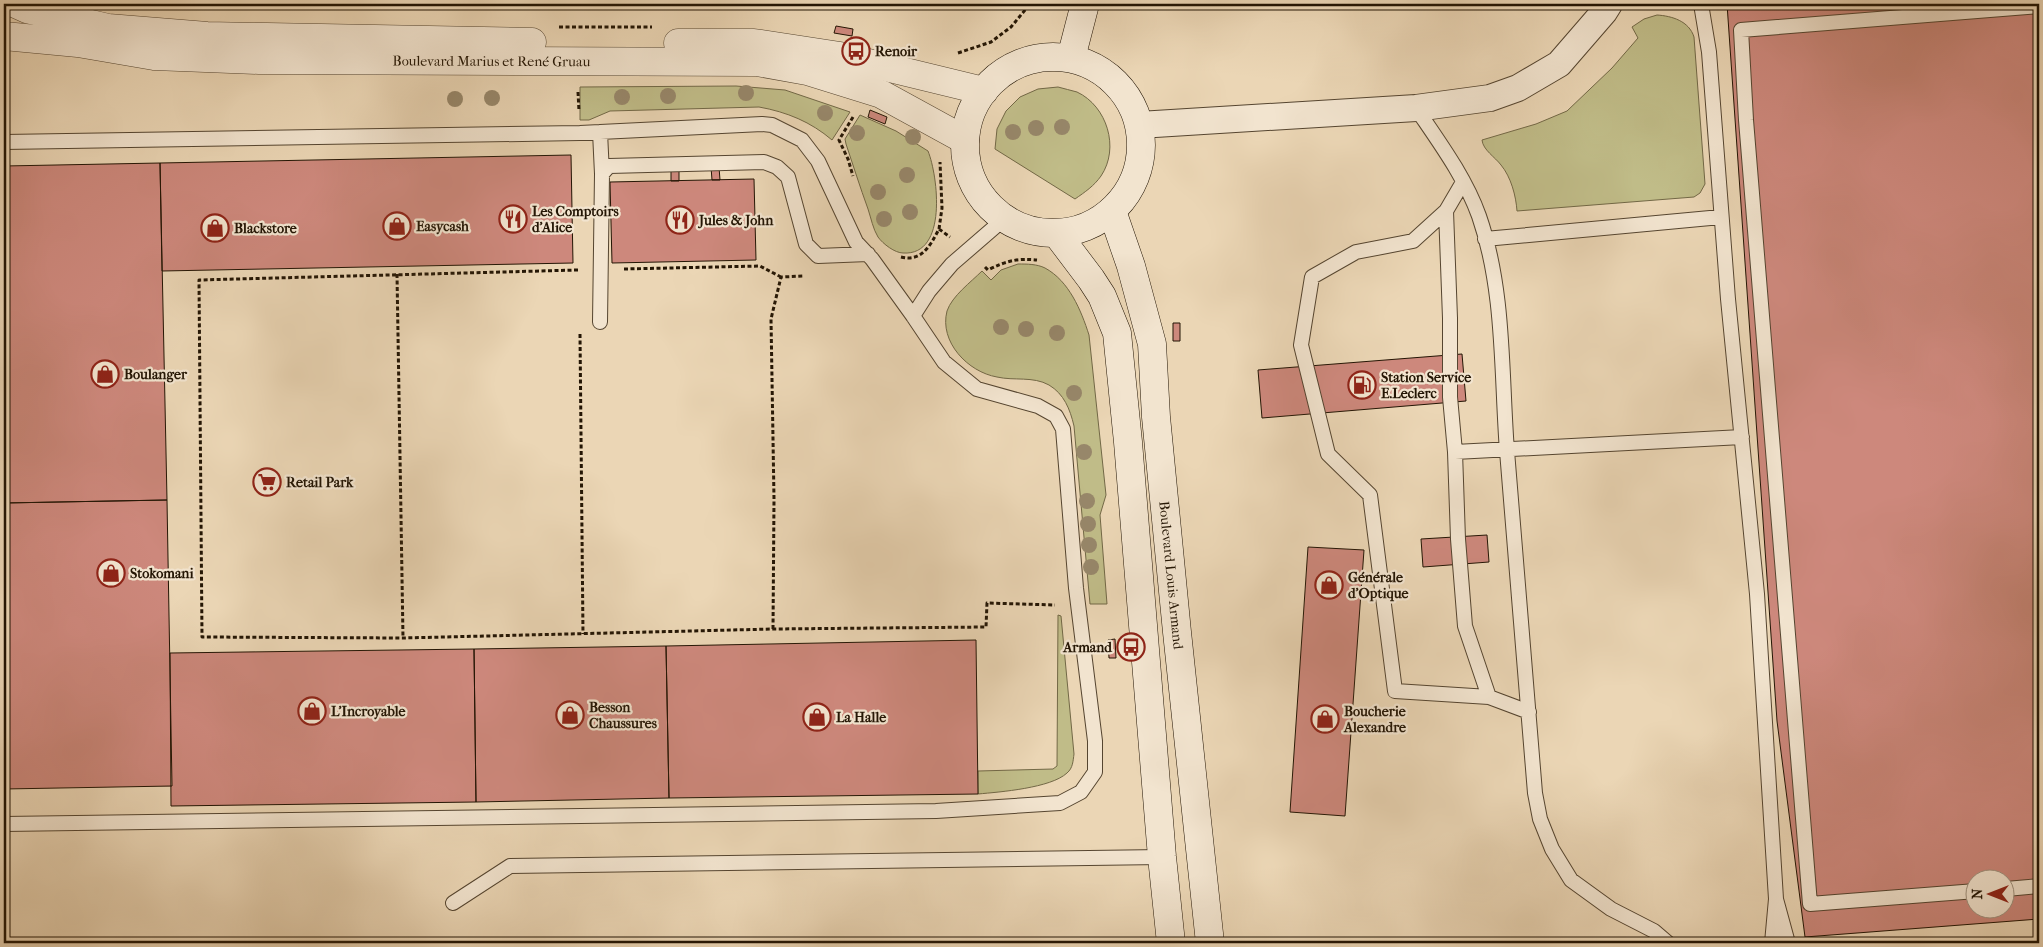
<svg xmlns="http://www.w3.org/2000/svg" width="2043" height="947" font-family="'IM FELL French Canon',serif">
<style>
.green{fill:#c0bc88;stroke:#726846}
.building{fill:#cd887c;stroke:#231504;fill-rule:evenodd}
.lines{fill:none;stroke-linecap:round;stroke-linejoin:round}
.service-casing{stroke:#554530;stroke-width:16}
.minor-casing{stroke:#554530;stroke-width:28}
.tertiary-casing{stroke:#554530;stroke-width:29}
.secondary-casing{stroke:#231504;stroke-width:29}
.path{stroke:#231504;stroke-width:3;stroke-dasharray:4 2.5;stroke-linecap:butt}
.service{stroke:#f2e4cf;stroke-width:14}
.minor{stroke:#f2e4cf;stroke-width:26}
.tertiary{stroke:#f2e4cf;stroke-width:28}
.secondary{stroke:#f2e4cf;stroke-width:28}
.tree{fill:#97876a}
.labels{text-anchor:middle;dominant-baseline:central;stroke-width:4.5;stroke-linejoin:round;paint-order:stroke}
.poi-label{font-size:14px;font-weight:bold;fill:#231504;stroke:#f2e4cf;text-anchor:start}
.street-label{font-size:14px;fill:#231504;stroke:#f2e4cf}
</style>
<rect width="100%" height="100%" fill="#ebd6b5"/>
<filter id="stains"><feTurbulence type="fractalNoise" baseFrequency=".004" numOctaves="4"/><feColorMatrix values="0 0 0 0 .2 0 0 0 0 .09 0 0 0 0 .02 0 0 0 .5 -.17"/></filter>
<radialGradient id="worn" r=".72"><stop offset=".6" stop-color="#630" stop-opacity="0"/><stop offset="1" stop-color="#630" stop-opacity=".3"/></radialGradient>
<!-- green -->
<path class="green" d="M1657 15C1672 16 1689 21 1694 37L1705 184 1700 193 1694 197 1517 211C1516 196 1511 177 1501 165 1495 157 1483 150 1482 140L1536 124 1567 111 1612 68 1638 38 1632 27 1644 19Z
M736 86 785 90 850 112 832 140C811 122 787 112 759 107L610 111 589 120H580V87Z
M1058 87C1064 89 1071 90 1077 92 1107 106 1120 148 1101 176 1094 186 1085 192 1075 199L995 149 997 129 1006 111 1020 97 1038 89Z
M860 115 896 131 928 151C938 176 948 256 903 253 895 253 883 244 878 237 873 229 871 218 868 209 860 187 853 165 846 144L845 139Z
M1018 264C1027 264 1037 264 1045 268 1069 281 1081 310 1089 335L1106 495 1100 515 1107 604H1090L1074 426C1070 409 1064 394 1049 385 1033 376 1014 381 997 377 968 372 939 342 947 311 952 296 971 282 982 271L991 280 1001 270Z
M1058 615 1061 616 1074 754C1073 761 1073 768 1067 773 1051 788 1000 792 978 794V771L1053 769 1057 766Z"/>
<!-- building -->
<path class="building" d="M1727 4H2039V919L1805 937 1777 721ZM1976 880H2006V910H1976Z
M836 26 853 29 852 36 834 33Z
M870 110 887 117 885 124 868 117Z
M571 155 573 263 162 271 160 163Z
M160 163 167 500 4 503V166Z
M711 167H719L720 180H712Z
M679 168V181H671V169Z
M754 179 756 260 612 263 610 182Z
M1173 323H1180V341H1173Z
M1462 354 1466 401 1262 418 1258 370Z
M167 500 172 786 4 789V503Z
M1487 535 1489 562 1423 567 1421 539Z
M1308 547 1364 550 1345 816 1290 812Z
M1115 639 1116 658H1109L1108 640Z
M976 640 978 794 669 798 666 646Z
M666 646 669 798 476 802 474 649Z
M474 649 476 802 171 806 170 653Z"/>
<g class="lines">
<!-- service casing -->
<g class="service-casing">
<path id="service" d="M1701 4 1709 52 1728 299 1757 594 1776 899
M1416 108C1439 142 1465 177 1479 216 1505 291 1501 373 1507 451 1516 565 1526 679 1535 793L1540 819 1552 849 1571 880 1611 909 1654 931 1668 943
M600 132 602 174
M4 142 580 133 762 124 772 125 802 140 818 161 856 242 872 259 913 316 944 362 977 389 1038 406 1056 416 1063 429 1076 588 1095 741V772L1081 792 1060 803 936 811 4 824
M1463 182 1446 211 1450 318V397L1455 452 1458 539 1465 626 1489 697 1529 712
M1446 211 1413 241 1356 252 1312 277 1301 345 1328 454 1370 495 1395 691 1489 697
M1485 239 1721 217
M913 316 929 291 952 264 1004 219
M600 322 602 174 609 166 764 162 777 167 788 177 806 244 818 256 868 254
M1455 452 1742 437
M2006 889 2039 886
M1976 891 1810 904 1746 120 1741 30 2039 6
M453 903 510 866 1162 857
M1772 943 1776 899 1788 943"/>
</g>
<!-- minor casing -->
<g class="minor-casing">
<path id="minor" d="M1139 125 1416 108 1490 98 1518 88 1559 64 1604 12 1609 4"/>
</g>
<!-- tertiary casing -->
<g class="tertiary-casing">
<g id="tertiary">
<path d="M16 4 27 9 108 28 207 36 532 42"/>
<path id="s1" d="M4 36 78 43 154 56 259 60 757 62 807 71 881 94 965 140"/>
<path d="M678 43H754L840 56 984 91"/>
</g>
</g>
<!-- secondary casing -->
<g class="secondary-casing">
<g id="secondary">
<circle cx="1053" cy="145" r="88"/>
<path d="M1071 58 1085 4"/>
<path id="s2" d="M1112 211 1131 266 1152 344 1156 417 1177 632 1210 943"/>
<path d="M1057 234 1091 279 1102 296 1117 333 1128 442 1162 857 1171 943"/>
</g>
</g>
<!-- path -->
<path class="path" d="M559 27H652
M958 53 991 42 1011 27 1030 4
M578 92 579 111
M853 117 839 140 848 159 853 176
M939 229 942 208 940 162
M901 257C922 262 930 246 939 229L950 237
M985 267 988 270C1006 261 1017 258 1037 260
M624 269 760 266 781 277
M578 270 199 280 202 637 403 638 773 629 986 627 987 603 1055 605
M397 274 403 638
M580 334 583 634
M773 629 774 499 771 319 781 277 804 276"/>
<!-- service -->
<use href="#service" class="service"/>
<!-- minor -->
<use href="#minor" class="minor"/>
<!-- tertiary -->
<use href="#tertiary" class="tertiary"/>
<!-- secondary -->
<use href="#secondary" class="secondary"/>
</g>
<!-- trees -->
<g class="tree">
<circle cx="746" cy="93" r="8"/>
<circle cx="668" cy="96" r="8"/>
<circle cx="622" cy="97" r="8"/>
<circle cx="492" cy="98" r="8"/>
<circle cx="455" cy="99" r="8"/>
<circle cx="825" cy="113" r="8"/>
<circle cx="1062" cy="127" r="8"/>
<circle cx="1036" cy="128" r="8"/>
<circle cx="1013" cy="132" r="8"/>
<circle cx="857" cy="133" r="8"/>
<circle cx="913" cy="137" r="8"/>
<circle cx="907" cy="175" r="8"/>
<circle cx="878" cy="192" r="8"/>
<circle cx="910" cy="212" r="8"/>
<circle cx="884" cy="219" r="8"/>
<circle cx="1001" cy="327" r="8"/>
<circle cx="1026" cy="329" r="8"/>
<circle cx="1057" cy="333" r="8"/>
<circle cx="1074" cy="393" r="8"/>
<circle cx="1084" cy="452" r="8"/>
<circle cx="1087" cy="501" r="8"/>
<circle cx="1088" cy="524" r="8"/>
<circle cx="1089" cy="545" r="8"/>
<circle cx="1091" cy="567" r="8"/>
</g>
<!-- icons -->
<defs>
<g id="bus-ring" transform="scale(1.4375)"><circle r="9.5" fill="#f2e4cf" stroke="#8f2418" stroke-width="1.5"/><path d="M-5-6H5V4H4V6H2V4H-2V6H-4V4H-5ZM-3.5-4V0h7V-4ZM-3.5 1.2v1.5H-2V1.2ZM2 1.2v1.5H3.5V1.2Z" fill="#8f2418"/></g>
<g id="restaurant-ring" transform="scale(1.4375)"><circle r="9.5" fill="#f2e4cf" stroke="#8f2418" stroke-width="1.5"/><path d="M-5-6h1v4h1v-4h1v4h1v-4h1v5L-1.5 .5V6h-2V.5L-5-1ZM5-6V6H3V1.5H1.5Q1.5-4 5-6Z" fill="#8f2418"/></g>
<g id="shop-ring" transform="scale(1.4375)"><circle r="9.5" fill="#f2e4cf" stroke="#8f2418" stroke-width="1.5"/><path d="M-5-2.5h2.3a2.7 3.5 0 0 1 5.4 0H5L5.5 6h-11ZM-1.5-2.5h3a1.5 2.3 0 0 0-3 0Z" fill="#8f2418"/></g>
<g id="fuel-ring" transform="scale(1.4375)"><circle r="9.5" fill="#f2e4cf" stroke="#8f2418" stroke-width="1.5"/><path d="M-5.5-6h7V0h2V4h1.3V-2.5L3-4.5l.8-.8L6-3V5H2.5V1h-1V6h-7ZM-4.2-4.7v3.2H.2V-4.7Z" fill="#8f2418"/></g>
<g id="supermarket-ring" transform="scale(1.4375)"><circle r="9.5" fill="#f2e4cf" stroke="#8f2418" stroke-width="1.5"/><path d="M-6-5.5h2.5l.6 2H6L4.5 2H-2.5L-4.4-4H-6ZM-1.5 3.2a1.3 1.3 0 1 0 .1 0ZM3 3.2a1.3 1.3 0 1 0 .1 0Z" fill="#8f2418"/></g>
</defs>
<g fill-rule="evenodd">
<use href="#bus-ring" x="856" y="51"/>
<use href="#restaurant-ring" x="513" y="219"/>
<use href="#restaurant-ring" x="680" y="220"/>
<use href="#shop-ring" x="397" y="226"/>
<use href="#shop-ring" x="215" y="228"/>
<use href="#shop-ring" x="105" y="374"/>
<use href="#fuel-ring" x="1362" y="385"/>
<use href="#supermarket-ring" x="267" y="482"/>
<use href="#shop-ring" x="111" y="573"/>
<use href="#shop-ring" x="1329" y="585"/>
<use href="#bus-ring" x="1131" y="647"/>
<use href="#shop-ring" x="312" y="711"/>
<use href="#shop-ring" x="570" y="715"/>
<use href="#shop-ring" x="817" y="717"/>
<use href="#shop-ring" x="1325" y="719"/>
</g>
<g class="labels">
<!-- poi labels -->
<g class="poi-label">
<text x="875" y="51">Renoir</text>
<text x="532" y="211">Les Comptoirs<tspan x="532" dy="16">d'Alice</tspan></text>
<text x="699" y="220">Jules &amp; John</text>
<text x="416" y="226">Easycash</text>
<text x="234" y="228">Blackstore</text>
<text x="124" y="374">Boulanger</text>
<text x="1381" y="377">Station Service<tspan x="1381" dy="16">E.Leclerc</tspan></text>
<text x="286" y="482">Retail Park</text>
<text x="130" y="573">Stokomani</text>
<text x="1348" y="577">Générale<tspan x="1348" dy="16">d'Optique</tspan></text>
<text x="1112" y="647" text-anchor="end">Armand</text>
<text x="589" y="707">Besson<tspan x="589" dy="16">Chaussures</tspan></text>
<text x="331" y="711">L'Incroyable</text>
<text x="1344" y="711">Boucherie<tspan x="1344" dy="16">Alexandre</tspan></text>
<text x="836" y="717">La Halle</text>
</g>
<!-- street labels -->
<g class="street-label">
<text stroke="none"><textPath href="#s1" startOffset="489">Boulevard Marius et René Gruau</textPath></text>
<text stroke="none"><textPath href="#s2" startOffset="371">Boulevard Louis Armand</textPath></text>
</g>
</g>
<!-- margin -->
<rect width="2043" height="947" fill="none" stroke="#ebd6b5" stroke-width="20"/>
<rect x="5" y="5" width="2033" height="937" fill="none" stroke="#231504" stroke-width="2.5"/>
<rect x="10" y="10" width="2023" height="927" fill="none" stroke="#231504"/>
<!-- north arrow -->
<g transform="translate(1990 894) rotate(270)"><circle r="24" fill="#f2e4cf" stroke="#9f917e"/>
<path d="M0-4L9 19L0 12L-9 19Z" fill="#8f2418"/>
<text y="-8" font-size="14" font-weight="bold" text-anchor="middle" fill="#231504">N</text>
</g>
<rect width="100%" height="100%" filter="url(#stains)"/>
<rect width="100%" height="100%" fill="url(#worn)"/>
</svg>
